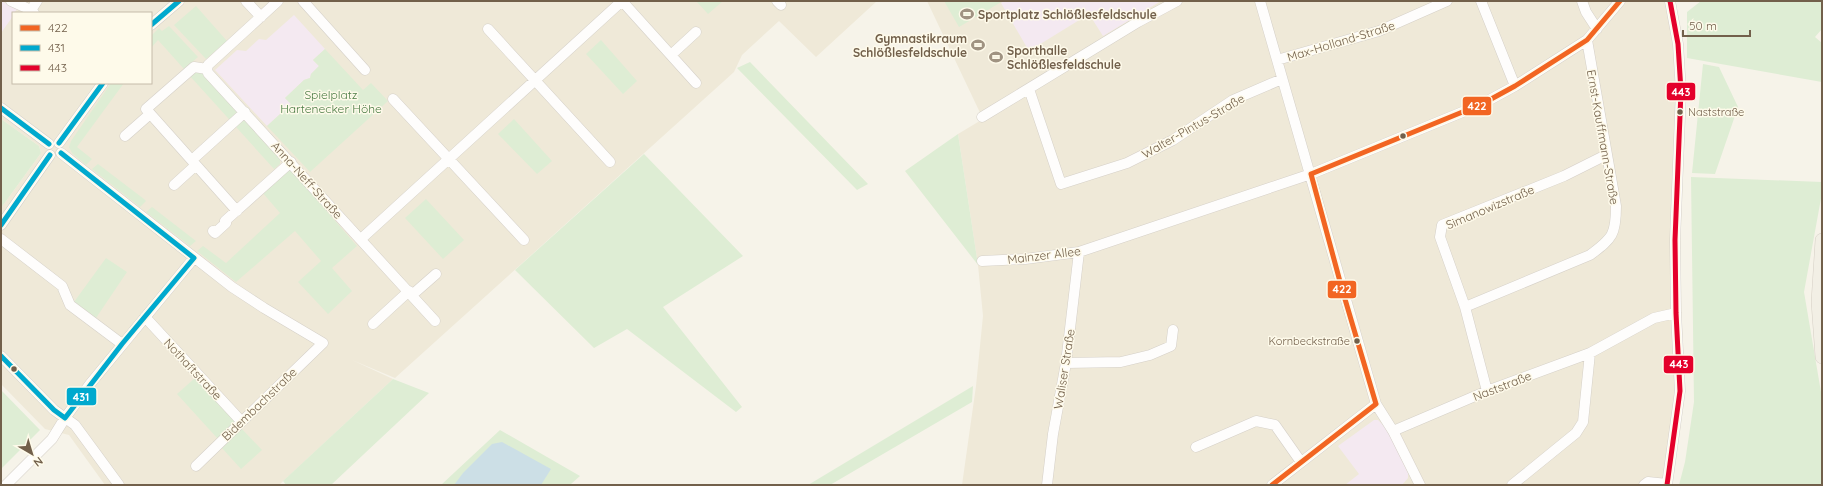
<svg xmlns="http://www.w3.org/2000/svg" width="1823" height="486" font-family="Quicksand,sans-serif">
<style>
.residential{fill:#efe9d8;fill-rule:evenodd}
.education{fill:#f4e9f1}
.green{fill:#deedd4}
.water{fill:#ccdfe6}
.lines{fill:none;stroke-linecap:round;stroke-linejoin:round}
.minor-casing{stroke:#d5d0c8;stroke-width:11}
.major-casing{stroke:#d5cfc5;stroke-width:14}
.minor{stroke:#fefdfc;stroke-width:10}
.major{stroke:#f2efe5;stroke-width:13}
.bus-1-casing{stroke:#fefaea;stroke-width:8}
.bus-2-casing{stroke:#fefaea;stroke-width:8}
.bus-3-casing{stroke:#fefaea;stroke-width:8}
.bus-1{stroke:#f26522;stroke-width:5}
.bus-2{stroke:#00a9ce;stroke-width:5}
.bus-3{stroke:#e4002b;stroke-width:5}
.bus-dot{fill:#72604b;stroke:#fefaea;stroke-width:1.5}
.labels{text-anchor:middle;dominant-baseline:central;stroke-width:3;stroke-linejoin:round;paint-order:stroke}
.bus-label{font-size:11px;fill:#72604b;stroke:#fefaea;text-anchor:start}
.poi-label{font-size:12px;font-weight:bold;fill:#72604b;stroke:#fefaea;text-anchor:start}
.street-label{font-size:12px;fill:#72604b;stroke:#fefaea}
.park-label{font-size:12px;fill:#4c7d46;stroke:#fefaea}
.line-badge{stroke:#fefaea;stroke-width:1.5}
.badge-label{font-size:11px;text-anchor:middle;font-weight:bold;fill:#fff}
</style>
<rect width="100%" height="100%" fill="#f6f3e9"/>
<!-- residential -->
<path class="residential" d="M1 1H877L816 57 779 21 742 55 734 72 395 378 352 360 393 379 279 485H105L69 435 45 429 1 384V208L41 153 39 146 1 119ZM13 13H151V83H13Z
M927 1H1667L1675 44 1677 90 1673 239 1675 394 1663 485H962L976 386 983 316 978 265 958 134 983 119Z"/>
<!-- education -->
<path class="education" d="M1 1 18 9 13 13V16L1 33Z
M1004 1H1161L1103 36 1089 14 1029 51 1001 3Z
M294 15 325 49 313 60 319 66 311 74 310 78 304 80 285 98 291 104 267 126 215 70 237 50 246 51 259 39 266 40Z
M1374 420H1378L1386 428 1408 473V478L1402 485H1345L1359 474 1338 446Z"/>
<!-- green -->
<path class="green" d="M696 1H723L708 14Z
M944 1H1003L959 27Z
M1701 1H1822V29L1815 37 1822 43V82L1687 58V12Z
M196 6 227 41 206 59 174 25Z
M169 26 198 57 184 69 158 40 151 48V36L159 28 162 31Z
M601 40 637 81 623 94 586 54Z
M325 49 363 90 371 83 388 101 310 172 267 126 291 104 285 98 304 80 310 78 311 74 319 66 313 60Z
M750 62 868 184 857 190 737 68Z
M1703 64 1719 67 1738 107 1715 174 1692 173Z
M193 71H201L280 158V164L274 169 189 75Z
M111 83H124L77 147 92 159 86 165 72 153 69 147 71 141Z
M1 119 39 146 41 153 1 208Z
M514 119 552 161 537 174 498 134Z
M958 134 978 265 905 171Z
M644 154 743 256 663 307 742 407 736 412 627 329 594 348 515 270Z
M98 164 144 199 146 201 140 207 92 169Z
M287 169 291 170 357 246 332 268 352 291 328 314 298 282 321 261 295 231 236 282 197 251 203 246 226 263 280 213 262 192Z
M1691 177 1822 182V193L1804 292 1822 398V485H1679L1685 462 1694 402Z
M426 199 464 240 443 259 405 218Z
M152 207 196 241 190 246 146 212Z
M106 258 127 272 96 318 74 302Z
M195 378 235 421 218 439 177 394Z
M393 379 429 393 331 485H286L283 481Z
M973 386 972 402 830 485H808Z
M1 390 40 430 1 469Z
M241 428 262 450 241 469 221 447Z
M500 430 580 476 571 484 572 485H441Z"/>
<!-- water -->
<path class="water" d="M502 442 551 469 541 485H454L463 473 492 444Z"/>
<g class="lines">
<!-- minor casing -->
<g class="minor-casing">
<path id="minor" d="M11 1 31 10
M246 1 261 17
M303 1 365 70
M622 1 696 83
M777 1 781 5
M1260 1 1376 404 1393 431 1420 485
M1481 1 1515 86
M1582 1 1586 12 1597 29
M34 13 31 10 37 1
M151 25 179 1
M488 29 610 162
M671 55 696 32
M1277 60 1379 31 1447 1
M207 69 208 73 435 321
M207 69 194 67 146 109 237 211
M207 69 208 65 278 1
M1029 89 1061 184 1127 163 1173 140 1233 100 1282 79
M393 99 524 240
M1 108 49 144
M982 117 1138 22 1177 1
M125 136 150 114
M59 143 103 83
M61 153 232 287 264 308 323 343 196 466
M192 160 245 112
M174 185 196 165
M1 225 50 155
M213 231 215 233 226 223 225 221 291 162
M1 239 62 286 70 305 122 344
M361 239 622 1
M982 261 1025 259 1079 252 1311 174 1482 104 1515 86 1587 40 1620 1
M412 295 436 274
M1465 307 1590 255C1613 238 1616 234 1616 206L1587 40
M145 317 241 421
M373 324 409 291
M1 356 54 410 75 425 119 485
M1066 363 1121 362 1150 355 1171 346 1173 330
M1487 391 1465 307 1440 237 1442 225 1564 176 1606 155
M1393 431 1487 391 1590 353 1654 318 1676 313
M1196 447 1256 421 1275 425 1301 462
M6 485 52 439 65 418 90 384 194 258
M1047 485 1053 434 1066 363 1079 252
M1272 485 1376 404
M1512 485 1576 433 1583 422 1590 353
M1644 485 1648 482 1667 484
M1667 485 1680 391 1676 313 1675 240 1681 91 1678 44 1670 1"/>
</g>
<!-- major casing -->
<g class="major-casing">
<path id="major" d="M1822 240 1818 302 1822 357"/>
</g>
<!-- minor -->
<use href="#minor" class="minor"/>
<!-- major -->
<use href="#major" class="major"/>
<!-- bus-1 casing -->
<g class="bus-1-casing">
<path id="bus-1" d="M1311 174 1482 104 1515 86 1587 40 1620 1
M1311 174 1342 289 1376 404
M1272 485 1376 404"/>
</g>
<!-- bus-2 casing -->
<g class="bus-2-casing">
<path id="bus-2" d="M151 25 179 1
M1 108 49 144
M59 143 103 83
M1 225 50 155
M1 356 54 410 65 418 122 344 194 258 61 153"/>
</g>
<!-- bus-3 casing -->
<g class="bus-3-casing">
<path id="bus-3" d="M1667 485 1680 391 1676 313 1675 240 1681 91 1678 44 1670 1"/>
</g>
<!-- bus-1 -->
<use href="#bus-1" class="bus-1"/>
<!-- bus-2 -->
<use href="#bus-2" class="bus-2"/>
<!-- bus-3 -->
<use href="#bus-3" class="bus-3"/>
</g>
<!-- icons -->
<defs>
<g id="stadium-bare" transform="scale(1.08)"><path d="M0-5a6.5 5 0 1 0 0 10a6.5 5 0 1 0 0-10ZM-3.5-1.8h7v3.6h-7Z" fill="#a09382" stroke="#fefaea" stroke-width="2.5" paint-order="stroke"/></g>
</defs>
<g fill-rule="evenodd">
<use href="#stadium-bare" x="967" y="14"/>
<use href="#stadium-bare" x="978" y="45"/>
<use href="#stadium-bare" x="996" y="57"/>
</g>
<!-- markers -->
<g class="bus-dot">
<circle cx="1680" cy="112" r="3.5"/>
<circle cx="1403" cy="136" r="3.5"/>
<circle cx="1357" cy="341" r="3.5"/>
<circle cx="14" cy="369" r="3.5"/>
</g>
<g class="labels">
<!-- bus labels -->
<g class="bus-label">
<text x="1688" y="112">Naststraße</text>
<text x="1350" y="341" text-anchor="end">Kornbeckstraße</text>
</g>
<!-- poi labels -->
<g class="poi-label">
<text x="978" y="14">Sportplatz Schlößlesfeldschule</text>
<text x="967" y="38" text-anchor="end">Gymnastikraum<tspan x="967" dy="14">Schlößlesfeldschule</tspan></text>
<text x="1007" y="50">Sporthalle<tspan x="1007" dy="14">Schlößlesfeldschule</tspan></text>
</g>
<!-- street labels -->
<g class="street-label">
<text transform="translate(1341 41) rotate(-17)">Max-Holland-Straße</text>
<text transform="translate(1193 126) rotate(-30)">Walter-Pintus-Straße</text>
<text transform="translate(1603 137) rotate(80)">Ernst-Kauffmann-Straße</text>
<text transform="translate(307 180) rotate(48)">Anna-Neff-Straße</text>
<text transform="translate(1490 207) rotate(-23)">Simanowizstraße</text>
<text transform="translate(1044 255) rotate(-7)">Mainzer Allee</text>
<text transform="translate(193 369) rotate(47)">Nothaftstraße</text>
<text transform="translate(1064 369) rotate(-81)">Waliser Straße</text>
<text transform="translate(1502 386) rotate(-21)">Naststraße</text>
<text transform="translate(259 404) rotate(-44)">Bidembachstraße</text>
</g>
<!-- park labels -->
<g class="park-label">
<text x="331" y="94">Spielplatz<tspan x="331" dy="14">Hartenecker Höhe</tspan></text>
</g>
</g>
<g class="line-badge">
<rect x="1666" y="82" width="30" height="19" rx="4" fill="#e4002b"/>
<rect x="1462" y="96" width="30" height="20" rx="4" fill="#f26522"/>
<rect x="1327" y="280" width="30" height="19" rx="4" fill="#f26522"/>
<rect x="1663" y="355" width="31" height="19" rx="4" fill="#e4002b"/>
<rect x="66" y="387" width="31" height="19" rx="4" fill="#00a9ce"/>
</g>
<g class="badge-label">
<text x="1681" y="96">443</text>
<text x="1477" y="110">422</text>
<text x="1342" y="293">422</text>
<text x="1679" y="368">443</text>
<text x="81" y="401">431</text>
</g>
<!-- border -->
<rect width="1823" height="486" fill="none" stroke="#72604b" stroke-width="4"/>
<!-- legend -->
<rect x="12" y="12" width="140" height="72" fill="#fefaea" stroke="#c6bcaa"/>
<rect x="20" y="25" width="20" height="6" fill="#f26522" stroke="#c6bcaa"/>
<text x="48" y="32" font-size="12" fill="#72604b">422</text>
<rect x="20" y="45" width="20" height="6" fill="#00a9ce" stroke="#c6bcaa"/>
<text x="48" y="52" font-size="12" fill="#72604b">431</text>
<rect x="20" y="65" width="20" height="6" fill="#e4002b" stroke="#c6bcaa"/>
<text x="48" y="72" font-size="12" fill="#72604b">443</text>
<!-- north arrow -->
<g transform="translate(32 454) rotate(142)" stroke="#fefaea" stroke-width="3" paint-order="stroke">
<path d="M0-3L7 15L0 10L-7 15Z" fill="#72604b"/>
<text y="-6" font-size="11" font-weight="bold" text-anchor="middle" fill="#72604b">N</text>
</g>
<!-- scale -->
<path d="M1683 30v6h67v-6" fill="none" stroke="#72604b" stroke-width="2"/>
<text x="1689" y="30" font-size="12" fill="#72604b" stroke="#fefaea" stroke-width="3" paint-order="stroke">50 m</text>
</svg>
